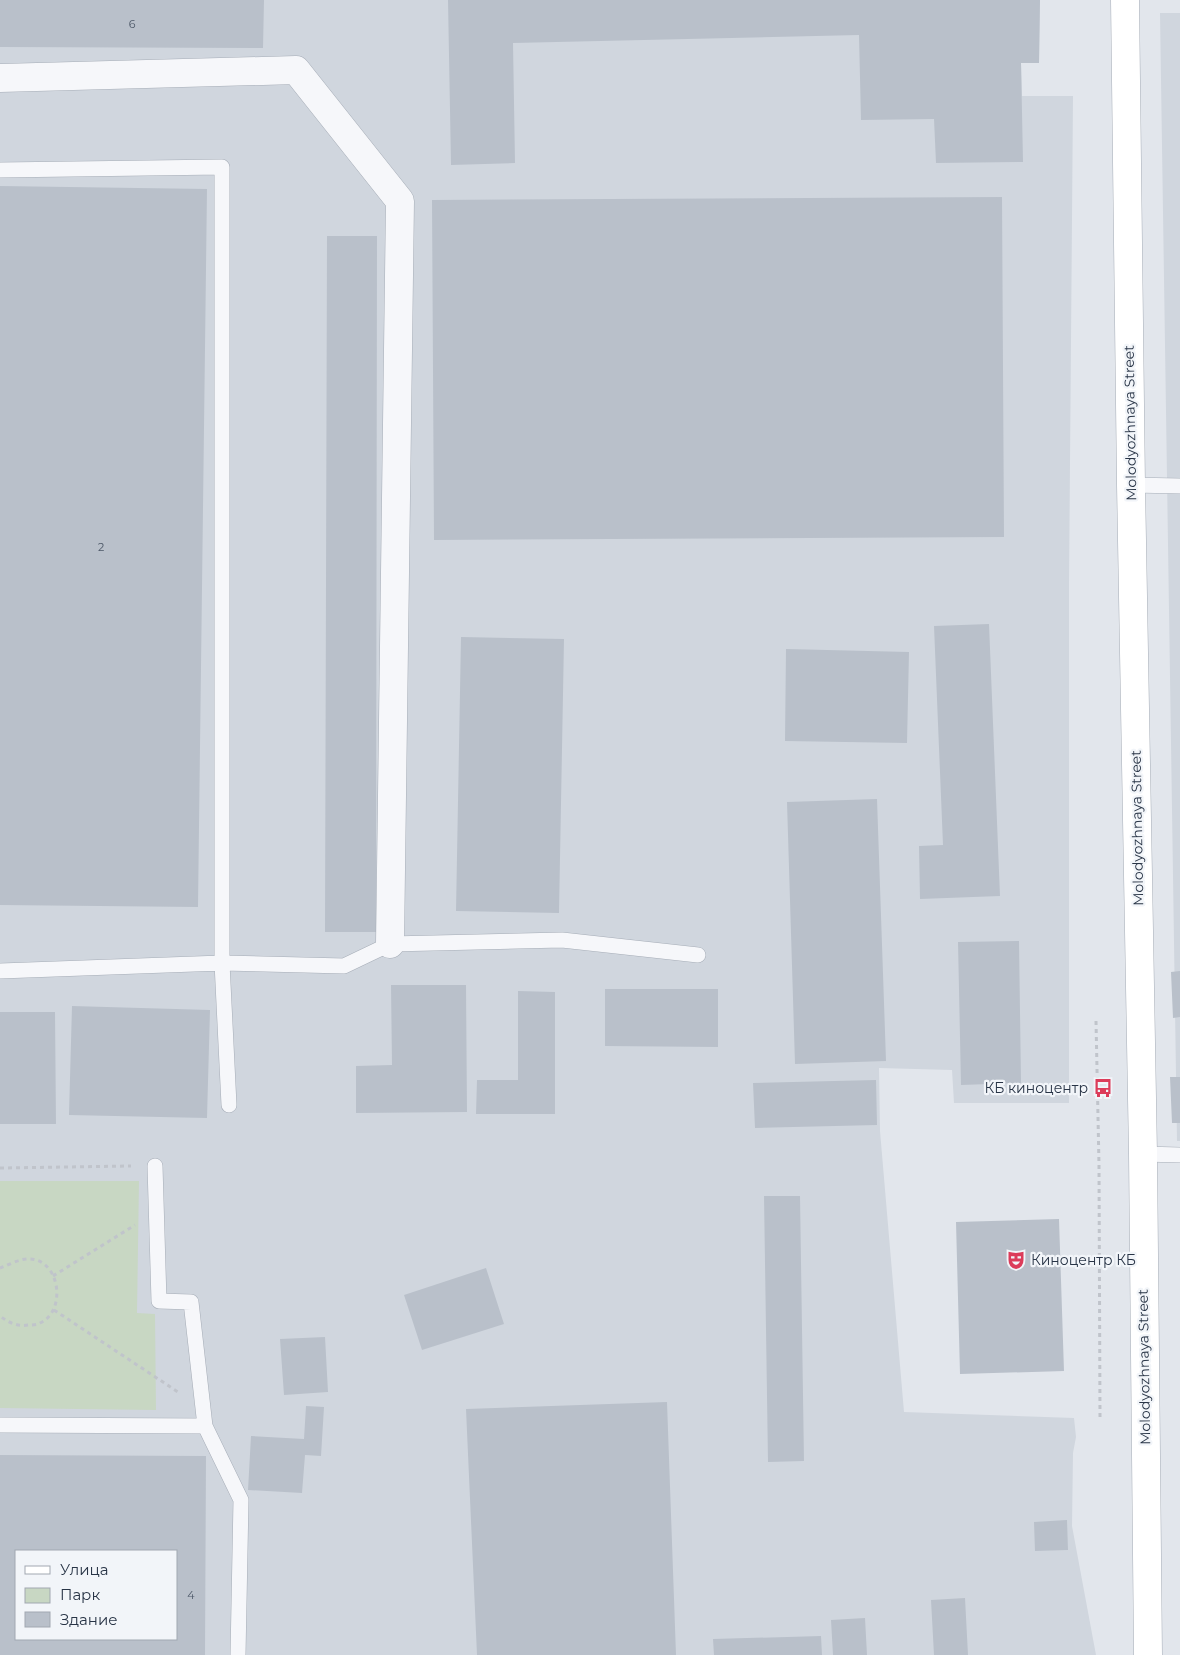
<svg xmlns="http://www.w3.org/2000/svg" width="1180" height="1655" font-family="Montserrat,sans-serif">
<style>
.built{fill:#d0d6de;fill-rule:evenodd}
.green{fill:#c8d7c3}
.building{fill:#b9c0ca;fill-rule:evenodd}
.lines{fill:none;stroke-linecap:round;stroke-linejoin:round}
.lane-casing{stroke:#a6adb7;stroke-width:16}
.street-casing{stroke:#a6adb7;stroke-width:29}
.secondary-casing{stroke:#a6adb7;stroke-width:29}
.path{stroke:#c0c4cb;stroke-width:3;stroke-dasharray:4 4;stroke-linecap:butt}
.lane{stroke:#f6f7fa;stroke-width:15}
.street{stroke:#f6f7fa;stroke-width:28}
.secondary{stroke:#fff;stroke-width:28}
.labels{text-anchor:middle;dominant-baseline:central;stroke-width:4.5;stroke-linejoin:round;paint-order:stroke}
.number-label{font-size:11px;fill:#4c5767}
.street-label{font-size:14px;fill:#283446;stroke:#f2f5f9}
.poi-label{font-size:14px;fill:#283446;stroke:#f2f5f9;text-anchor:end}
</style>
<rect width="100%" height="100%" fill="#e2e6ec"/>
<!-- built -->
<path class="built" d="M0 0H1040L1039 63H1021L1022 96H1073L1069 585V1103H954L952 1070 879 1068 880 1131 904 1412 1074 1418 1076 1437 1073 1453 1072 1526 1096 1655H0ZM16 1551H176V1639H16Z
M1160 13H1180V1141H1177Z"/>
<!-- green -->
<path class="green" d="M0 1181H139L137 1313 155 1314 156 1410 0 1408Z"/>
<!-- building -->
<path class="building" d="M0 0H264L263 48 0 47Z
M448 0H1040L1039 63H1021L1023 162 936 163 934 119 861 120 859 35 513 43 515 163 451 165Z
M0 186 207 189 198 907 0 905Z
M1002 197 1004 537 434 540 432 200Z
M327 236H377L376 932H325Z
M989 624 1000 896 920 899 919 846 943 845 934 626Z
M461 637 564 639 559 913 456 911Z
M786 649 909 652 907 743 785 741Z
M877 799 886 1061 795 1064 787 802Z
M1019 941 1021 1083 961 1085 958 942Z
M1180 971V1017L1173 1018 1171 972Z
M391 985H466L467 1112 356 1113V1066L392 1065Z
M605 989H718V1047L605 1046Z
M518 991 555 992V1114H476L477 1080H518Z
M72 1006 210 1010 207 1118 69 1115Z
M0 1012H55L56 1124H0Z
M1170 1077H1180V1123H1172Z
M876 1080 877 1125 755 1128 753 1083Z
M764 1196H800L804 1461 768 1462Z
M1059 1219 1064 1371 960 1374 956 1222Z
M486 1268 504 1324 422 1350 404 1295Z
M325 1337 328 1392 284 1395 280 1339Z
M667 1402 676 1655H477L466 1409Z
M306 1406 324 1407 321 1456 305 1455 302 1493 248 1490 251 1436 304 1439Z
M0 1455 206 1456 205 1655H0ZM16 1551H176V1639H16Z
M1067 1520 1068 1550 1035 1551 1034 1522Z
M965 1598 968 1655H934L931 1600Z
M865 1618 867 1655H833L831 1620Z
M821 1636 822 1655H714L713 1639Z"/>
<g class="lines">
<!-- lane casing -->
<g class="lane-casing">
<path id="lane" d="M0 170 222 167V963L229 1105
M1131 485 1180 486
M0 971 222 963 344 966 390 944 562 940 698 955
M1143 1154 1180 1155
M155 1166 159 1301 191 1302 205 1426 241 1500 238 1655
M0 1425 205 1426"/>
</g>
<!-- street casing -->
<g class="street-casing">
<path id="street" d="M0 78 296 70 400 201 390 944"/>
</g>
<!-- secondary casing -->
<g class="secondary-casing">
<path id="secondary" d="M1125 0 1131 485 1143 1154 1148 1655"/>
</g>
<!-- path -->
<path class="path" d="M1096 1021 1099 1165 1100 1418
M0 1168 131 1166
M0 1268C9 1265 20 1258 30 1259 60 1260 67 1311 40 1323 37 1325 32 1325 28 1325 17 1327 8 1322 0 1316
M53 1276 135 1225
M54 1310 178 1392"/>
<!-- lane -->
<use href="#lane" class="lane"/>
<!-- street -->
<use href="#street" class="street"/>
<!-- secondary -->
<use href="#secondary" class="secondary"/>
</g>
<!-- icons -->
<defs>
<g id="bus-bare" transform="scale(1.5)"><path d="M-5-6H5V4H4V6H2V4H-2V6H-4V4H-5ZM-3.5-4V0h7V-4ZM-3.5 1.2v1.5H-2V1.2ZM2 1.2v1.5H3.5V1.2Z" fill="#dc3c5a" stroke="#f2f5f9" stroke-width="2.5" paint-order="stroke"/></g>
<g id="theatre-bare" transform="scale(1.5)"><path d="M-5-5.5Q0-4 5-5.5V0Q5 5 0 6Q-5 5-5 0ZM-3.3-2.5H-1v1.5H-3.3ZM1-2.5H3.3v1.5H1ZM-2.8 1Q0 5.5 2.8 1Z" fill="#dc3c5a" stroke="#f2f5f9" stroke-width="2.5" paint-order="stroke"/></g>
</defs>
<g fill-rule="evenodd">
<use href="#bus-bare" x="1103" y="1088"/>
<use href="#theatre-bare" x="1016" y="1260"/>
</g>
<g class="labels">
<!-- number labels -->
<g class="number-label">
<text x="132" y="24">6</text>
<text x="101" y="547">2</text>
<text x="191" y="1595">4</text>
</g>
<!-- street labels -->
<g class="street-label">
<text transform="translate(1130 423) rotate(-91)">Molodyozhnaya Street</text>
<text transform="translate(1137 828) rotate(-91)">Molodyozhnaya Street</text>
<text transform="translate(1144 1367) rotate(-91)">Molodyozhnaya Street</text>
</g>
<!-- poi labels -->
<g class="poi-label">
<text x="1088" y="1088">КБ киноцентр</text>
<text x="1031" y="1260" text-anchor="start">Киноцентр КБ</text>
</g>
</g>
<!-- legend -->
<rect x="15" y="1550" width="162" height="90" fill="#f2f5f9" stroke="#a1a8b1"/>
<rect x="25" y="1566" width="25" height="8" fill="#ffffff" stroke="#a1a8b1"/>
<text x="60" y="1575" font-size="15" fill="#283446">Улица</text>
<rect x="25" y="1588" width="25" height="15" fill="#c8d7c3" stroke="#a1a8b1"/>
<text x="60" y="1600" font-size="15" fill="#283446">Парк</text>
<rect x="25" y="1612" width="25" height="15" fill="#b9c0ca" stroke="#a1a8b1"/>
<text x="60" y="1625" font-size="15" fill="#283446">Здание</text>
</svg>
